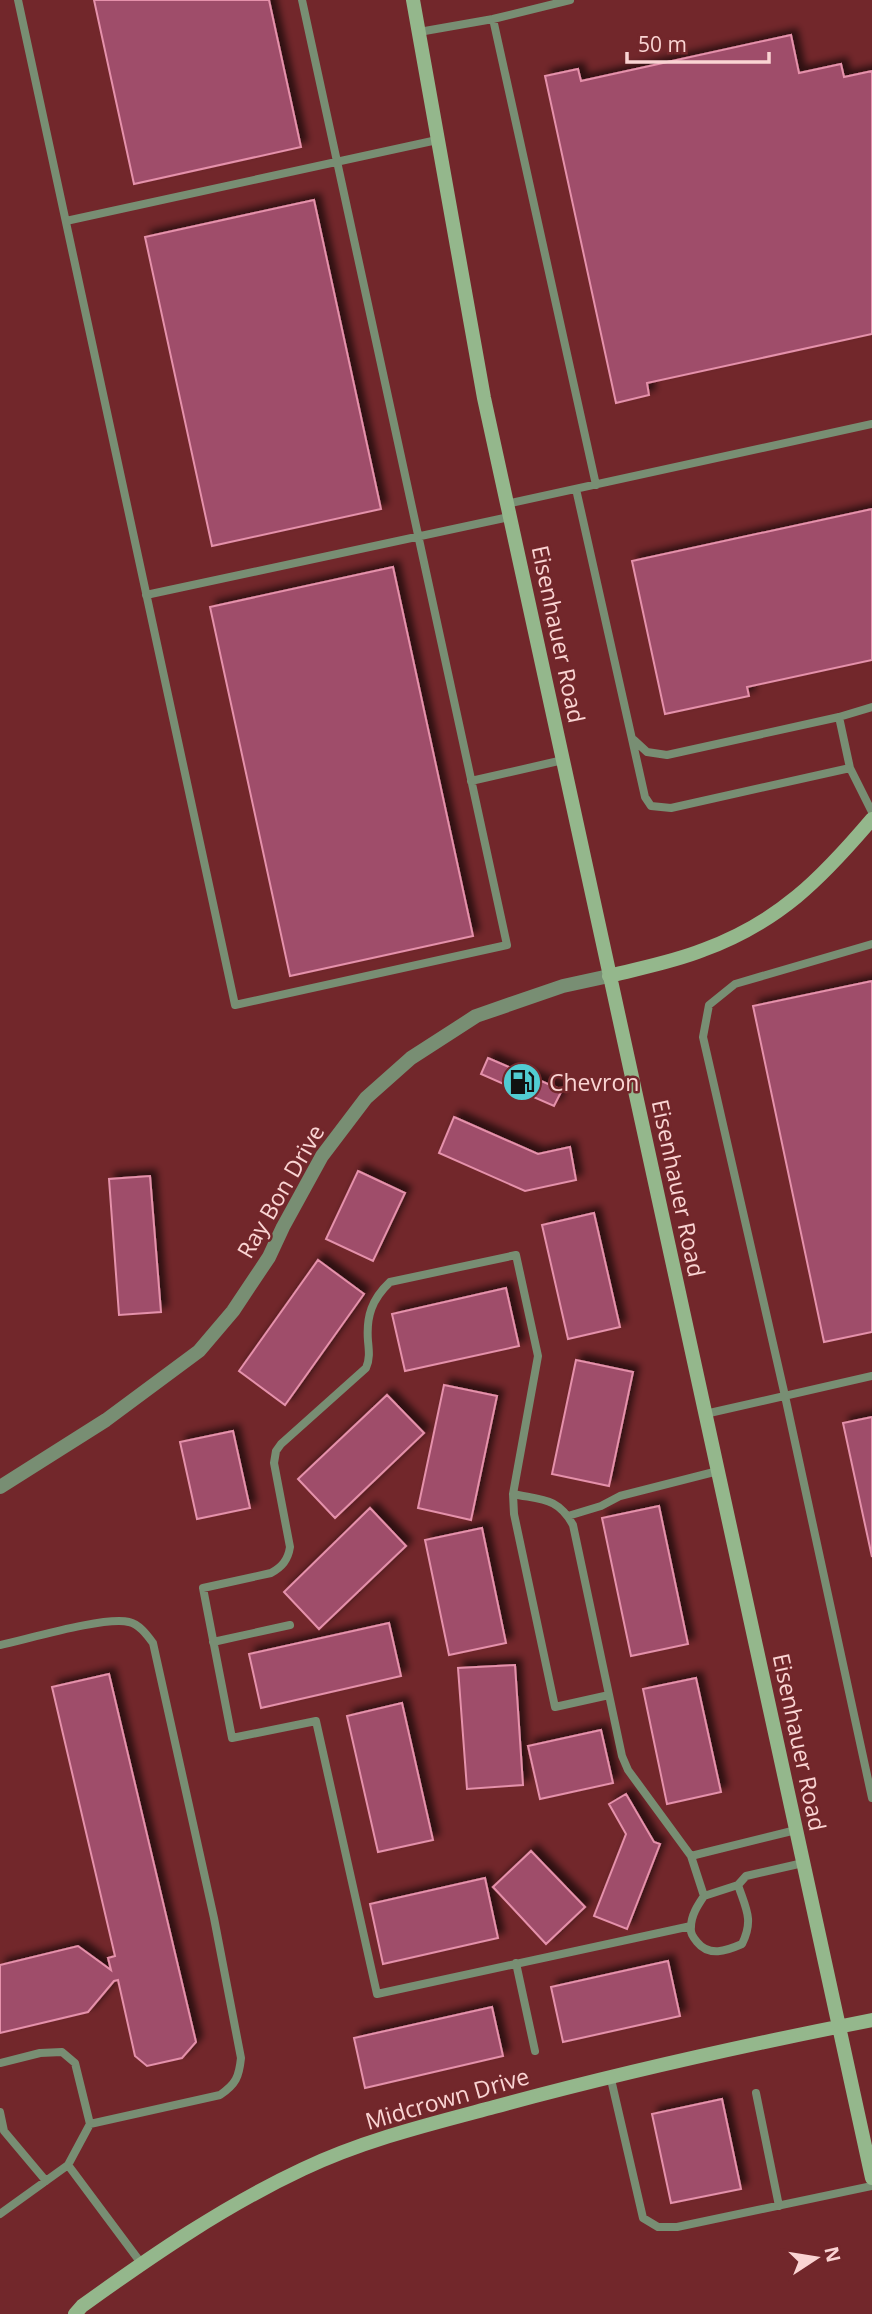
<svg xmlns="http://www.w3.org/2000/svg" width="872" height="2314" font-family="'Open Sans',sans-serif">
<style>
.building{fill:#9f4d6a;stroke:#e591ab;stroke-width:2;filter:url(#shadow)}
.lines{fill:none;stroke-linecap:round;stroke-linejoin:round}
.lane{stroke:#788e73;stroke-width:8}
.street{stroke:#788e73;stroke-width:14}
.secondary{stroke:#94b78c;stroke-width:14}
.labels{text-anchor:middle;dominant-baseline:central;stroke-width:5;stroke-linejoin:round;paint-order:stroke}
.street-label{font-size:23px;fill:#fad4d3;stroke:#72272b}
.poi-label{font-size:23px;fill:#fad4d3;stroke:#72272b;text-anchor:start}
</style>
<defs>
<filter id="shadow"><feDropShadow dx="6" dy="-6" stdDeviation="3.5" flood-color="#0009"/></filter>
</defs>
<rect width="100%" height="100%" fill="#72272b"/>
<!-- building -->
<path class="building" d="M94 0H269L301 147 134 184Z
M791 35 799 73 841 64 844 77 872 71V334L647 383 649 395 616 403 545 76 578 69 581 81Z
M314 200 381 509 212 546 145 237Z
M872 509V660L747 687 749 696 665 714 632 561Z
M393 567 473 936 290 976 210 607Z
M872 981V1332L824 1342 753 1006Z
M488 1058 562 1090 554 1106 481 1074Z
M454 1117 538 1154 570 1147 576 1180 525 1191 439 1153Z
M358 1171 405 1193 373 1261 326 1239Z
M150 1176 161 1312 119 1315 109 1179Z
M594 1213 620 1327 568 1339 542 1225Z
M318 1260 364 1294 285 1405 239 1371Z
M506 1288 519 1346 405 1371 392 1314Z
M576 1360 633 1372 609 1486 552 1474Z
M444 1385 497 1396 471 1520 418 1508Z
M387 1395 424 1433 335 1518 298 1479Z
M872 1417V1557L843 1423Z
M233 1431 250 1508 197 1519 180 1442Z
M659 1506 688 1644 631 1656 602 1518Z
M370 1508 406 1546 319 1629 284 1592Z
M482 1528 506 1643 449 1655 425 1540Z
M389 1623 401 1676 261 1708 249 1654Z
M515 1665 523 1785 467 1789 458 1668Z
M109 1674 196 2042 182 2058 147 2066 135 2056 118 1980 114 1981 88 2012 0 2033V1965L78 1946 111 1970 108 1958 115 1956 52 1687Z
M696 1678 721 1792 667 1804 643 1689Z
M402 1703 433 1840 378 1852 347 1716Z
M601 1730 613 1783 540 1799 528 1746Z
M626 1794 654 1842 660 1844 627 1929 594 1916 626 1834 609 1804Z
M531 1851 585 1907 546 1944 493 1887Z
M485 1878 498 1938 383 1964 370 1904Z
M668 1961 680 2016 563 2042 551 1987Z
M492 2007 503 2056 365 2088 354 2038Z
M722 2099 741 2189 671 2203 652 2114Z"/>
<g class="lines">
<!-- lane -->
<path class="lane" d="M18 0 235 1005 507 945 302 0
M493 19 596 485
M419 32 493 19 570 0
M66 221 437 140
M576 489 645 797 651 806 671 808 850 768 872 812
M506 504 872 424
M146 595 509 517
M839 717 850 768
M634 740 647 752 667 755 839 717 872 707
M471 781 563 760
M872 944 735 984 709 1005 703 1037 785 1396 872 1798
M705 1414 872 1376
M513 1494C541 1500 558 1497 573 1525L622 1756 628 1770 691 1856 704 1896
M568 1516 601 1506 620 1496 718 1471
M213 1642 290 1625
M0 1645C28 1639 105 1616 129 1622 139 1624 147 1635 153 1643L214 1918 241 2058C239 2077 236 2084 220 2095L90 2124 68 2165
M609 1695 555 1707 514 1514 513 1494 538 1356 516 1255 390 1282C372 1299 366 1316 368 1341 369 1351 370 1359 366 1368L281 1444 276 1451 274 1463 290 1547C288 1560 282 1567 271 1573L203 1588 232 1738 316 1721 377 1994 691 1926
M691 1856 796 1830
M738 1885C746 1909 754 1920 742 1944 726 1951 709 1957 697 1942 693 1937 690 1933 691 1927 691 1915 698 1905 704 1896L738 1885 746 1876 803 1863
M516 1963 535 2051
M0 2063 40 2053 62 2052 75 2063 90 2124
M610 2075 643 2218 658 2227H677L872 2186
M756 2093 779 2206
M0 2112 4 2131 46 2181
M0 2214 68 2165 141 2263"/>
<!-- street -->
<path class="street" d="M0 1487 106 1420 199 1351 233 1311 269 1257 283 1227 322 1156 366 1098 411 1058 476 1016 563 986 609 976"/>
<!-- secondary -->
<path class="secondary" d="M413 0 484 398 872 2178
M609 976C640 968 673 962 703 950 779 922 821 879 872 819
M75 2314 82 2306C153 2255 224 2206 303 2169 364 2140 430 2124 494 2107 619 2073 745 2045 872 2020"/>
</g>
<!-- icons -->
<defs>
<g id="fuel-disc" transform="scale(2.0125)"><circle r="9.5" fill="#51ccd2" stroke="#72272b"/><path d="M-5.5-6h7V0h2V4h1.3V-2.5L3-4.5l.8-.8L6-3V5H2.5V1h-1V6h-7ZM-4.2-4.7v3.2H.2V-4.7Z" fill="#111"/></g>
</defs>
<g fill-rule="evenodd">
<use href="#fuel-disc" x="522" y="1082"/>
</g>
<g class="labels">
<!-- street labels -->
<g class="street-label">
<text transform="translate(559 634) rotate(78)">Eisenhauer Road</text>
<text transform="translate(679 1188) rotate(78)">Eisenhauer Road</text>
<text transform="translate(280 1191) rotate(-60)">Ray Bon Drive</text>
<text transform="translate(800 1742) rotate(78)">Eisenhauer Road</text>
<text transform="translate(447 2098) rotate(-16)">Midcrown Drive</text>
</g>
<!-- poi labels -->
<g class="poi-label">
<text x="549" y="1082">Chevron</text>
</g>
</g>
<!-- north arrow -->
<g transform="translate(816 2258) rotate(78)" stroke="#72272b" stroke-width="5" paint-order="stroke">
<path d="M0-5L12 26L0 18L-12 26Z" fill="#fad4d3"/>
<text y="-10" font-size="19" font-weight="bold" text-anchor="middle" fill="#fad4d3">N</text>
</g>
<!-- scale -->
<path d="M627 52v10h142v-10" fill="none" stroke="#fad4d3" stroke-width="3.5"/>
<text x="638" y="52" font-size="21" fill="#fad4d3" stroke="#72272b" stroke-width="5" paint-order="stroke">50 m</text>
</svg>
